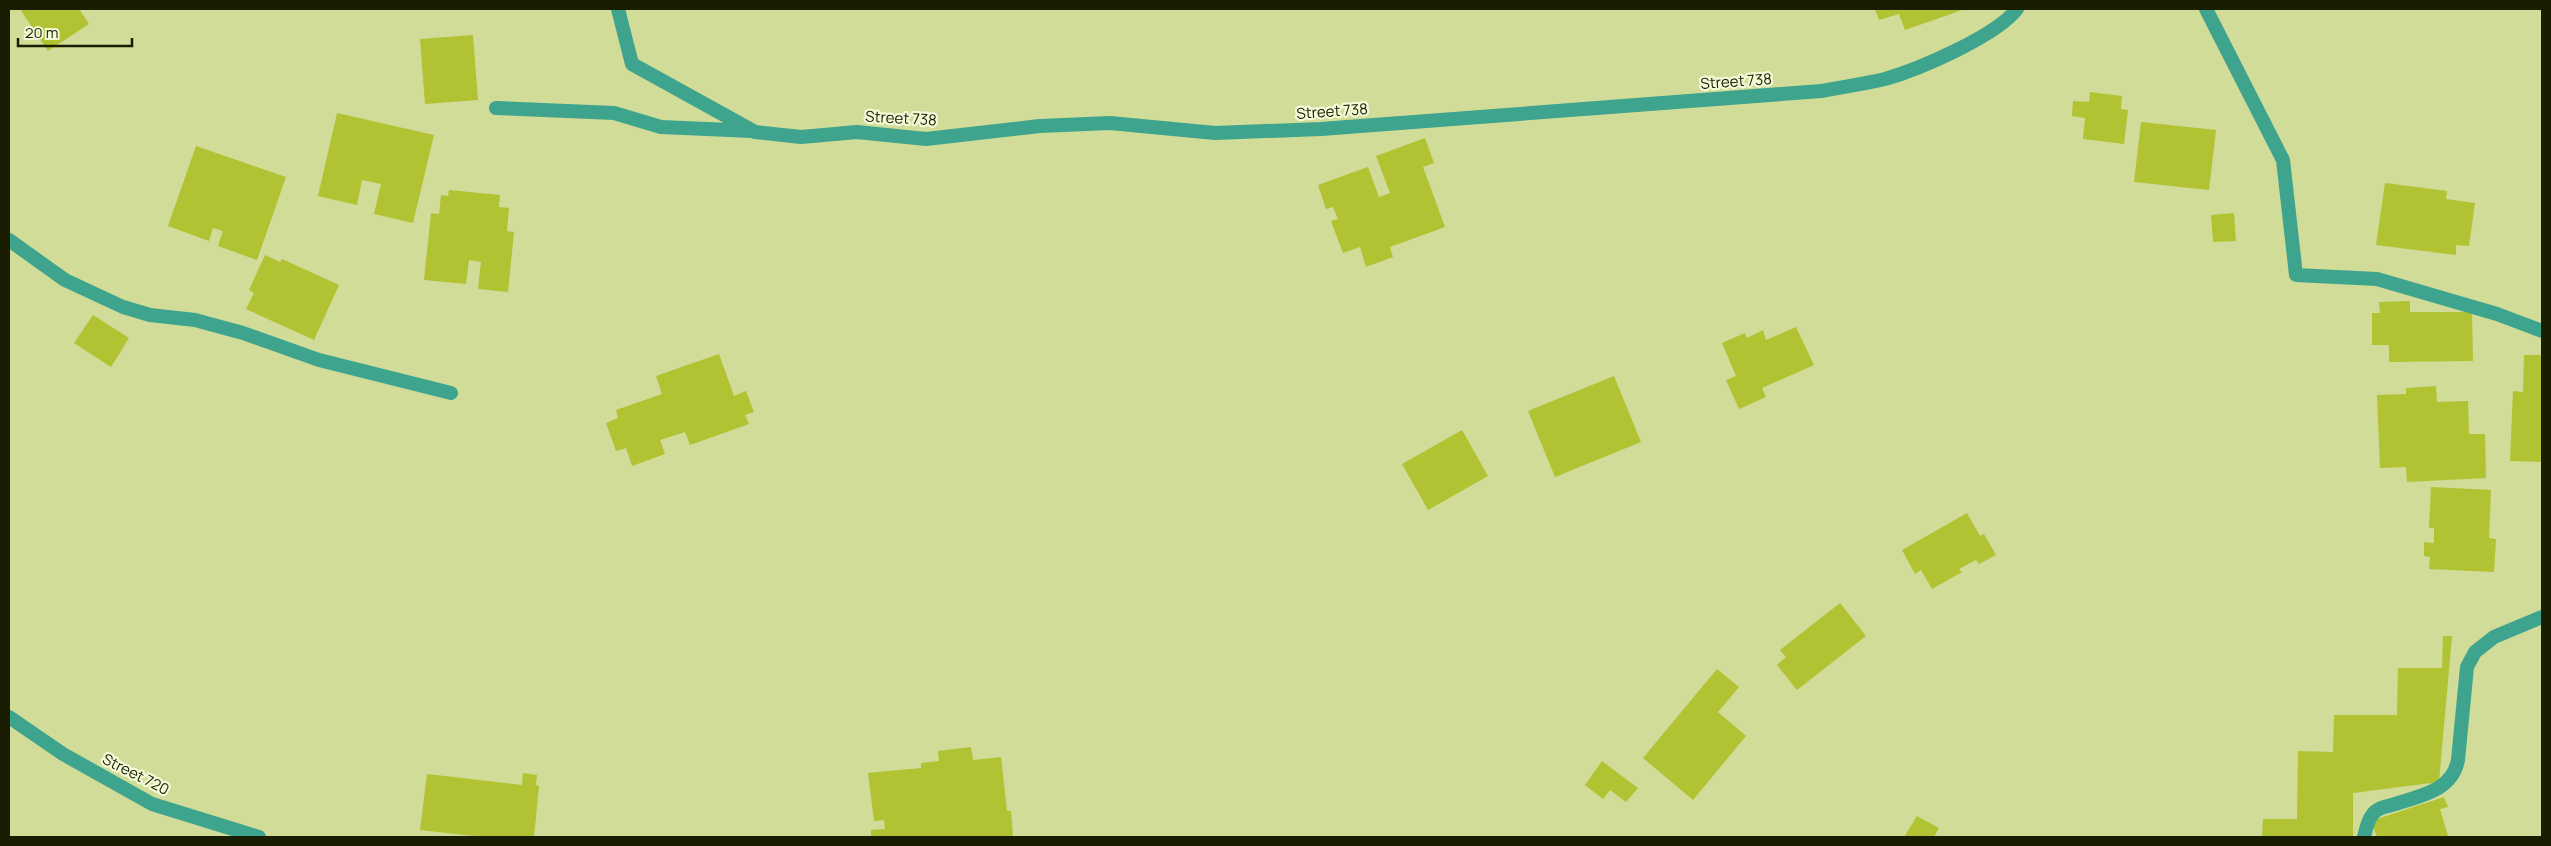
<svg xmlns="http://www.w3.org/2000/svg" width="2551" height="846" font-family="Manrope,sans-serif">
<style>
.building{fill:#b1c233}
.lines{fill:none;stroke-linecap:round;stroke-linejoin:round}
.minor{stroke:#3ea48e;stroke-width:14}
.labels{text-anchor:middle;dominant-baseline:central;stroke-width:4.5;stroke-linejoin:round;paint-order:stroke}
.street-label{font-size:15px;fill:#191d02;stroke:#f3fad7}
</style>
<rect width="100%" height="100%" fill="#d0dc97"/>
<!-- building -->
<path class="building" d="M20 9H79L89 24 48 51Z
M1875 9H1965L1905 30 1899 14 1879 20Z
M473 35 478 100 425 104 420 39Z
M2090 92 2122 96 2121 109 2128 110 2124 144 2083 139 2085 118 2072 116 2073 101 2089 102Z
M337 113 434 135 413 223 374 214 381 184 362 180 357 205 318 196Z
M2141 122 2216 130 2209 190 2134 182Z
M1425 138 1434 163 1423 167 1445 227 1390 247 1393 257 1366 267 1360 247 1343 253 1331 221 1338 219 1333 207 1326 209 1318 185 1368 167 1379 197 1390 193 1376 156Z
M196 146 286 177 257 260 218 246 223 231 213 228 209 241 168 226Z
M2385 183 2447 191 2446 199 2475 203 2469 246 2456 245V255L2376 245Z
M449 190 500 195 499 207 509 208 507 231 514 232 508 292 478 289 481 262 469 260 466 284 424 280 431 213 439 214 441 195 448 196Z
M2234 213 2236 241 2213 242 2211 215Z
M265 255 280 262 282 259 339 285 314 340 246 309 254 293 249 290Z
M2410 301V312H2472L2473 361 2389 362V345H2372V313H2380L2379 302Z
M93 315 129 338 111 367 74 343Z
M1796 327 1814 365 1762 388 1766 397 1739 409 1726 380 1736 376 1722 343 1745 333 1747 338 1763 330 1766 340Z
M719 354 734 396 746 391 754 412 745 415 749 424 690 445 685 432 660 440 665 454 632 466 626 448 616 451 606 423 618 418 616 410 662 394 656 376Z
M2524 355H2542V462L2510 461 2513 391 2523 392Z
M1614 376 1641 442 1555 477 1528 411Z
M2436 386 2437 402 2468 401 2469 434H2485L2486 478 2407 482 2406 467 2380 468 2377 395 2406 394V388Z
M1462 430 1488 476 1428 510 1402 464Z
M2431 487 2491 490 2489 538 2496 539 2494 572 2429 569 2430 557 2424 556V542L2434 543V528H2429Z
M1967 513 1980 536 1984 534 1996 555 1979 564 1976 560 1959 569 1962 572 1932 589 1921 570 1915 574 1902 550Z
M1840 603 1866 636 1797 690 1777 665 1786 657 1780 650Z
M2443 636H2452L2439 782 2353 793V837H2262L2263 819H2297L2298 751 2333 752 2334 715H2397L2398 668H2442Z
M1717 669 1739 687 1718 712 1746 736 1693 800 1643 758Z
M971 747 973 760 1001 757 1007 811H1011L1013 837H871V830L885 829 884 820 874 821 868 773 921 768V763L939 761 938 751Z
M1602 761 1638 788 1626 802 1610 790 1603 799 1585 785Z
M523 773 537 775 536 785 539 786 534 837H483L420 830 427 774 522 785Z
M2444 797 2448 807 2440 809 2448 836 2377 837 2371 821Z
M1917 816 1939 828 1934 837H1904Z"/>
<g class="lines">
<!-- minor -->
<path class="minor" d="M618 9 632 64 755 132 801 137 857 132 926 139 1040 126 1110 123 1215 133 1321 129 1821 91C1842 87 1864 84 1885 79 1920 69 1996 36 2017 9
M2206 9 2283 160 2296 275 2377 279 2497 314 2542 331
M496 108 614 113 661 127 752 131
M9 240 65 280 123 307 150 315 195 320 243 333 319 360 451 393
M9 717 63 754 152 804 259 837
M2364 837C2366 830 2367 822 2372 815 2377 808 2384 807 2392 805 2418 796 2452 792 2458 760L2467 667 2475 652 2494 637 2542 617"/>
</g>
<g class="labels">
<!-- street labels -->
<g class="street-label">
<text transform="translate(1736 81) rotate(-4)">Street 738</text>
<text transform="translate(1332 111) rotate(-4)">Street 738</text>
<text transform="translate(901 118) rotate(3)">Street 738</text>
<text transform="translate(136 774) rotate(27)">Street 720</text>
</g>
</g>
<!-- border -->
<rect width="2551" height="846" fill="none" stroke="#191d02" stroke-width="20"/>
<!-- scale -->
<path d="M18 38v8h114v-8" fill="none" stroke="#191d02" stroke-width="2.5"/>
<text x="25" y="38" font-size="15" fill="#191d02" stroke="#f3fad7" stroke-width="4" paint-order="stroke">20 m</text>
</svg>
